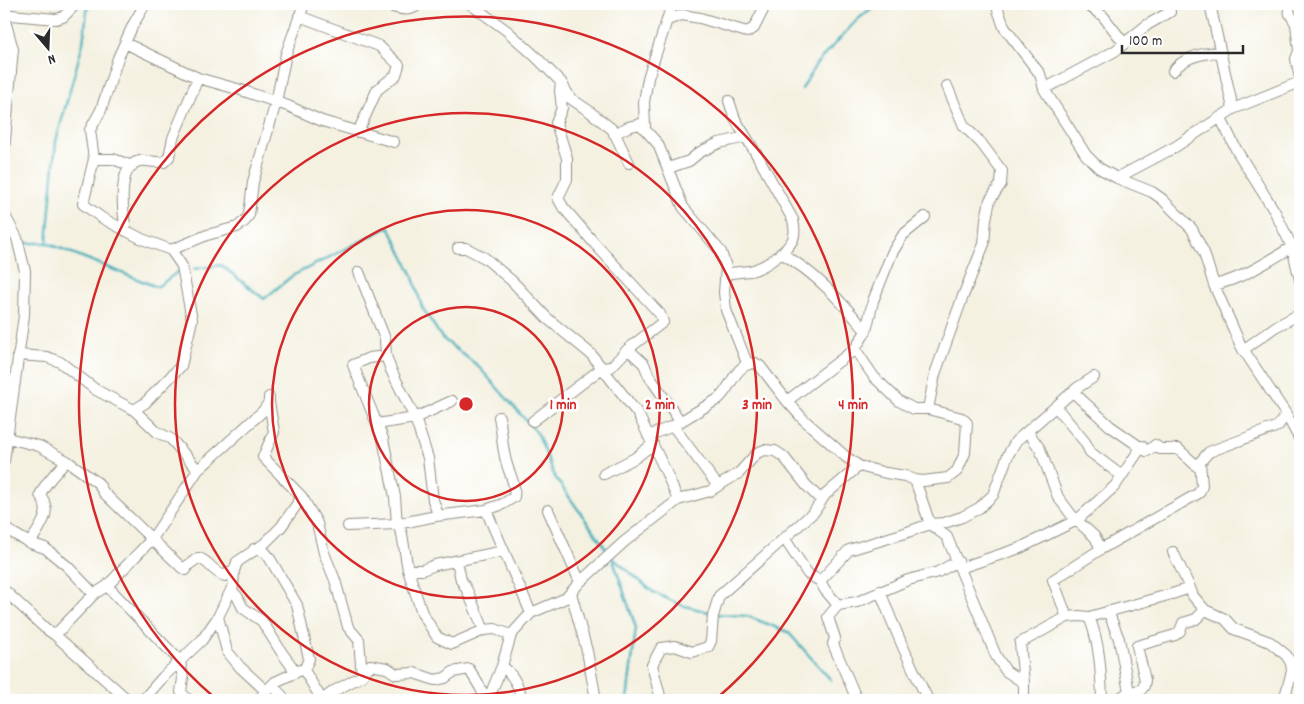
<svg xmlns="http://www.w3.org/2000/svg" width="1304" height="704" font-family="Dekko,sans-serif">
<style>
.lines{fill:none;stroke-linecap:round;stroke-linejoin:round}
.stream{stroke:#3dadb9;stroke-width:2.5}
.minor-casing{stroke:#908e86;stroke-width:12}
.minor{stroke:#fff;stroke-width:10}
.ring{fill:none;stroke:#d62828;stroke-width:2.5}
.centre{fill:#d62828;stroke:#fff;stroke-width:2.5}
.ring-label{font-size:15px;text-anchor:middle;font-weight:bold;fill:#d62828;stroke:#fff;stroke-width:5;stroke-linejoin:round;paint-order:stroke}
</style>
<rect width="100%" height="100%" fill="#fff"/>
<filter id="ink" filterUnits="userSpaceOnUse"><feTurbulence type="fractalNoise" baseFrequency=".02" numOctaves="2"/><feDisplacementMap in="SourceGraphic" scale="10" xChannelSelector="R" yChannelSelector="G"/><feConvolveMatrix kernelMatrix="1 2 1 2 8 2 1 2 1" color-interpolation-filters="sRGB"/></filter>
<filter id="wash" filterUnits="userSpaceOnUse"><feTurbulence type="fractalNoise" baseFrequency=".0096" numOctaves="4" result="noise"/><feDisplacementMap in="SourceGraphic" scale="20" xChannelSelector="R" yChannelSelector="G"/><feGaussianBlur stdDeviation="1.12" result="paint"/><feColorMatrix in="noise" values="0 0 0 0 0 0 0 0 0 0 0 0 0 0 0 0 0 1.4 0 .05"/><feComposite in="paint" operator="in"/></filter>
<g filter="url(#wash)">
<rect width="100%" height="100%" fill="#f4f1e1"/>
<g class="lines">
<!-- stream -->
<path class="stream" d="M802 89 816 64 857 20 877 4
M25 243H47L157 287 179 271
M47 243 56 141 83 43 88 4
M194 269 221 265 264 299 292 276 389 227 412 274 422 307 442 338 478 366 538 434 555 477 609 553
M612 557 636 628 627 700
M615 560 653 592 681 605 712 613
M717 614 747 616 788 632 831 680"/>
</g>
</g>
<g filter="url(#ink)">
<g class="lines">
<!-- minor casing -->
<g class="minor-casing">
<path id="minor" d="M384 4C397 8 408 14 419 4
M470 4 506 30 535 56 561 82 570 98 589 111 613 130 629 163
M672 4 667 20 682 15 700 18 747 32 754 28 766 4
M996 4 1004 27 1040 74 1044 89 1086 155 1099 168 1117 178 1152 192 1162 199 1192 229 1204 253 1214 285 1241 346 1286 414 1300 440
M1086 4 1103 16 1124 43
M1210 4 1233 109
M1288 4 1290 14 1296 24 1299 51 1296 59 1300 78
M11 15 56 19 63 17 76 4
M299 16 379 46 399 65 396 75 377 90 358 132
M4 17 13 49 4 151
M125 43 198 78 241 90 288 106 322 121 394 142
M1173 71C1184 57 1201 53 1219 52
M1044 89 1115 51 1147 25 1170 12 1169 4
M1220 117 1237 151 1275 212 1292 247 1300 280
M645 128 644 102 648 78 667 20
M614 134 628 127 640 124 658 144 683 207 721 252 726 267 724 292 726 310 747 363
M94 159H113L132 166
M668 168 689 161 700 152 719 143 746 137
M1117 178 1175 147 1233 109 1300 82
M4 214 17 238 25 271 24 315 4 461
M126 231C123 214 116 165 140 161 147 160 156 163 164 162L169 157 173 138 198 78
M458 248H466L485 258 512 281 548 319 591 354 638 414 666 472 678 500
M171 250 207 235 237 227 245 221 249 215 253 182 276 102 286 54 304 4
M781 253C816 273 841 301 866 331
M359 272 385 339 386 356 391 370 415 418 428 458 433 500 437 512 436 516
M727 274C734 272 742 272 750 271 764 268 787 252 793 239 796 232 794 226 793 220L757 155 735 119 729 101
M1214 285C1242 279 1267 262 1292 247
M628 349 644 364 649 376 680 421
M1243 350 1275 327 1300 314
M18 355 47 357 60 362 96 390 134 410 157 432 171 439 198 470
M386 356 369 358 353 365 383 439 395 497 397 524 402 534 408 570 422 613 437 637 452 644 484 630 495 629 511 635
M1073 392 1110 426 1146 451 1149 450 1155 445 1160 449H1178L1199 468
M787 401 855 349 866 331 873 301 892 253 903 235 925 217
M269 402 274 432 263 457 302 497 317 523 324 553 335 580 348 627 359 640 362 676
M1056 407 1085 442 1090 452 1122 476
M928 409 935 374 963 296 984 244 986 219 990 200 1001 184 1002 171 981 143 964 126 947 86
M134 410 145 403 181 366 192 320 182 266 171 250 142 239 102 218 83 204 94 159 90 130 101 110 118 58 133 25 145 4
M533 421 602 368 611 367 628 349 663 322 660 314 595 244 563 207 558 198 567 179V158L556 123 562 108 560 91 561 82
M377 424 415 418 452 401
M673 426 718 486
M1028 432 1040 449 1058 497 1073 517 1095 537 1101 549
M648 436 673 426 718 399C732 388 734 364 755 363L760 366 787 401 803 419 846 457 859 466 886 473 905 476 915 480 923 481 948 478 957 471 965 453 967 423 962 418 928 409H914L899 401 874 377 855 349
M8 438 39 446 67 461 98 483 104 493 182 568 186 570 187 566 198 558C209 560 213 573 225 576L229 572 234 571
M604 474 635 458 653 444
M915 480 930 524 947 537 996 656 1006 671 1024 683
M486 510 531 613
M548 510 580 582
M348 526 397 524 436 516 486 510 503 504 514 497C516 483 509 474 506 461 502 447 502 431 499 417
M4 528 30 543 45 548 67 566 94 594
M784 538 808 574 820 581 825 590 838 605 828 617 835 638 833 644 857 700
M30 543C39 528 54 512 40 495 46 482 57 471 67 461
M254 549 265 552 269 557 297 605 309 659 304 670 322 700
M457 561 461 580 467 590 484 630
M960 568 1020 548 1077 520 1115 486 1142 446
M408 570H422L435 565 504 551
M820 581 849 550 902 534 930 524 944 523 962 517 979 508 993 495 1008 455 1016 441 1077 388 1094 377
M107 586 180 661 183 678 181 692 188 700
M1190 588 1193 596 1205 610 1225 619 1234 629 1270 642 1286 655 1291 663 1292 671 1284 700
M4 590 45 628 55 635 128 700
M231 590 237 596 243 608 262 621 282 653 296 672
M880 591C894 628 910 664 928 700
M571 593 587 651 596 700
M838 605 857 602 908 580 938 572 958 561
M1108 611 1119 639 1129 692
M218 617 227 651 240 667 266 691
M1067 617 1053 580 1101 549 1199 493 1202 486 1200 462 1209 452 1278 426 1286 414
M1089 617C1100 643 1101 672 1102 700
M55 635 94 594 107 586 152 539 198 470 263 411 269 402V397
M502 666C514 675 519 686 522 700
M272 685 286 700
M143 700 163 677 202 640 218 617 233 586 234 571 237 562 264 544 281 527 302 497
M258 700 275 682 301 670
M322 700 334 691 362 676 370 665 387 668 396 674 414 673 435 680 445 678 453 672 469 669 480 687 486 700
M488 700 502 666 511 635 531 613 566 598 580 582 624 542 678 500 710 491 739 473 757 453 764 450 775 451 784 457 806 485 821 500
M661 700 652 665 661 648 675 646 692 652 708 647 711 641 713 616 719 596 814 512 825 495 859 466
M1024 700V683L1020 643 1067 617 1079 616 1089 617 1172 594 1190 588 1173 552
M1117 700 1129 692 1141 690 1144 686 1145 680 1137 646 1175 635 1180 631 1183 623 1196 619 1205 610"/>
</g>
<!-- minor -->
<use href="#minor" class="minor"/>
</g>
</g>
<!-- distance rings -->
<g class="ring">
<circle cx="466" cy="404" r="97"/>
<circle cx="466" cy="404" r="194"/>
<circle cx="466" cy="404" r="291"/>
<path d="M215 698A387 387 0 1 1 717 698"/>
</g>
<circle cx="466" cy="404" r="8" class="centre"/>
<g class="ring-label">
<text x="563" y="409">1 min</text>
<text x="660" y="409">2 min</text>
<text x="757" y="409">3 min</text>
<text x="853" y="409">4 min</text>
</g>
<!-- margin -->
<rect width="1304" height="704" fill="none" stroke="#fff" stroke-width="20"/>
<!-- north arrow -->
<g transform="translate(48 48) rotate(161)" stroke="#ffffff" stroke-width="4" paint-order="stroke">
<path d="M0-4L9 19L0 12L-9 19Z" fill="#2b2b2b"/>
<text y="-8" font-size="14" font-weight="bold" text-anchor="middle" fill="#2b2b2b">N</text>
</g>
<!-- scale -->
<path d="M1122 45v8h121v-8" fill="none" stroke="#2b2b2b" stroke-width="2.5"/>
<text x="1129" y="45" font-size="15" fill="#2b2b2b" stroke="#ffffff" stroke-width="4" paint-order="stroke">100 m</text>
</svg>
